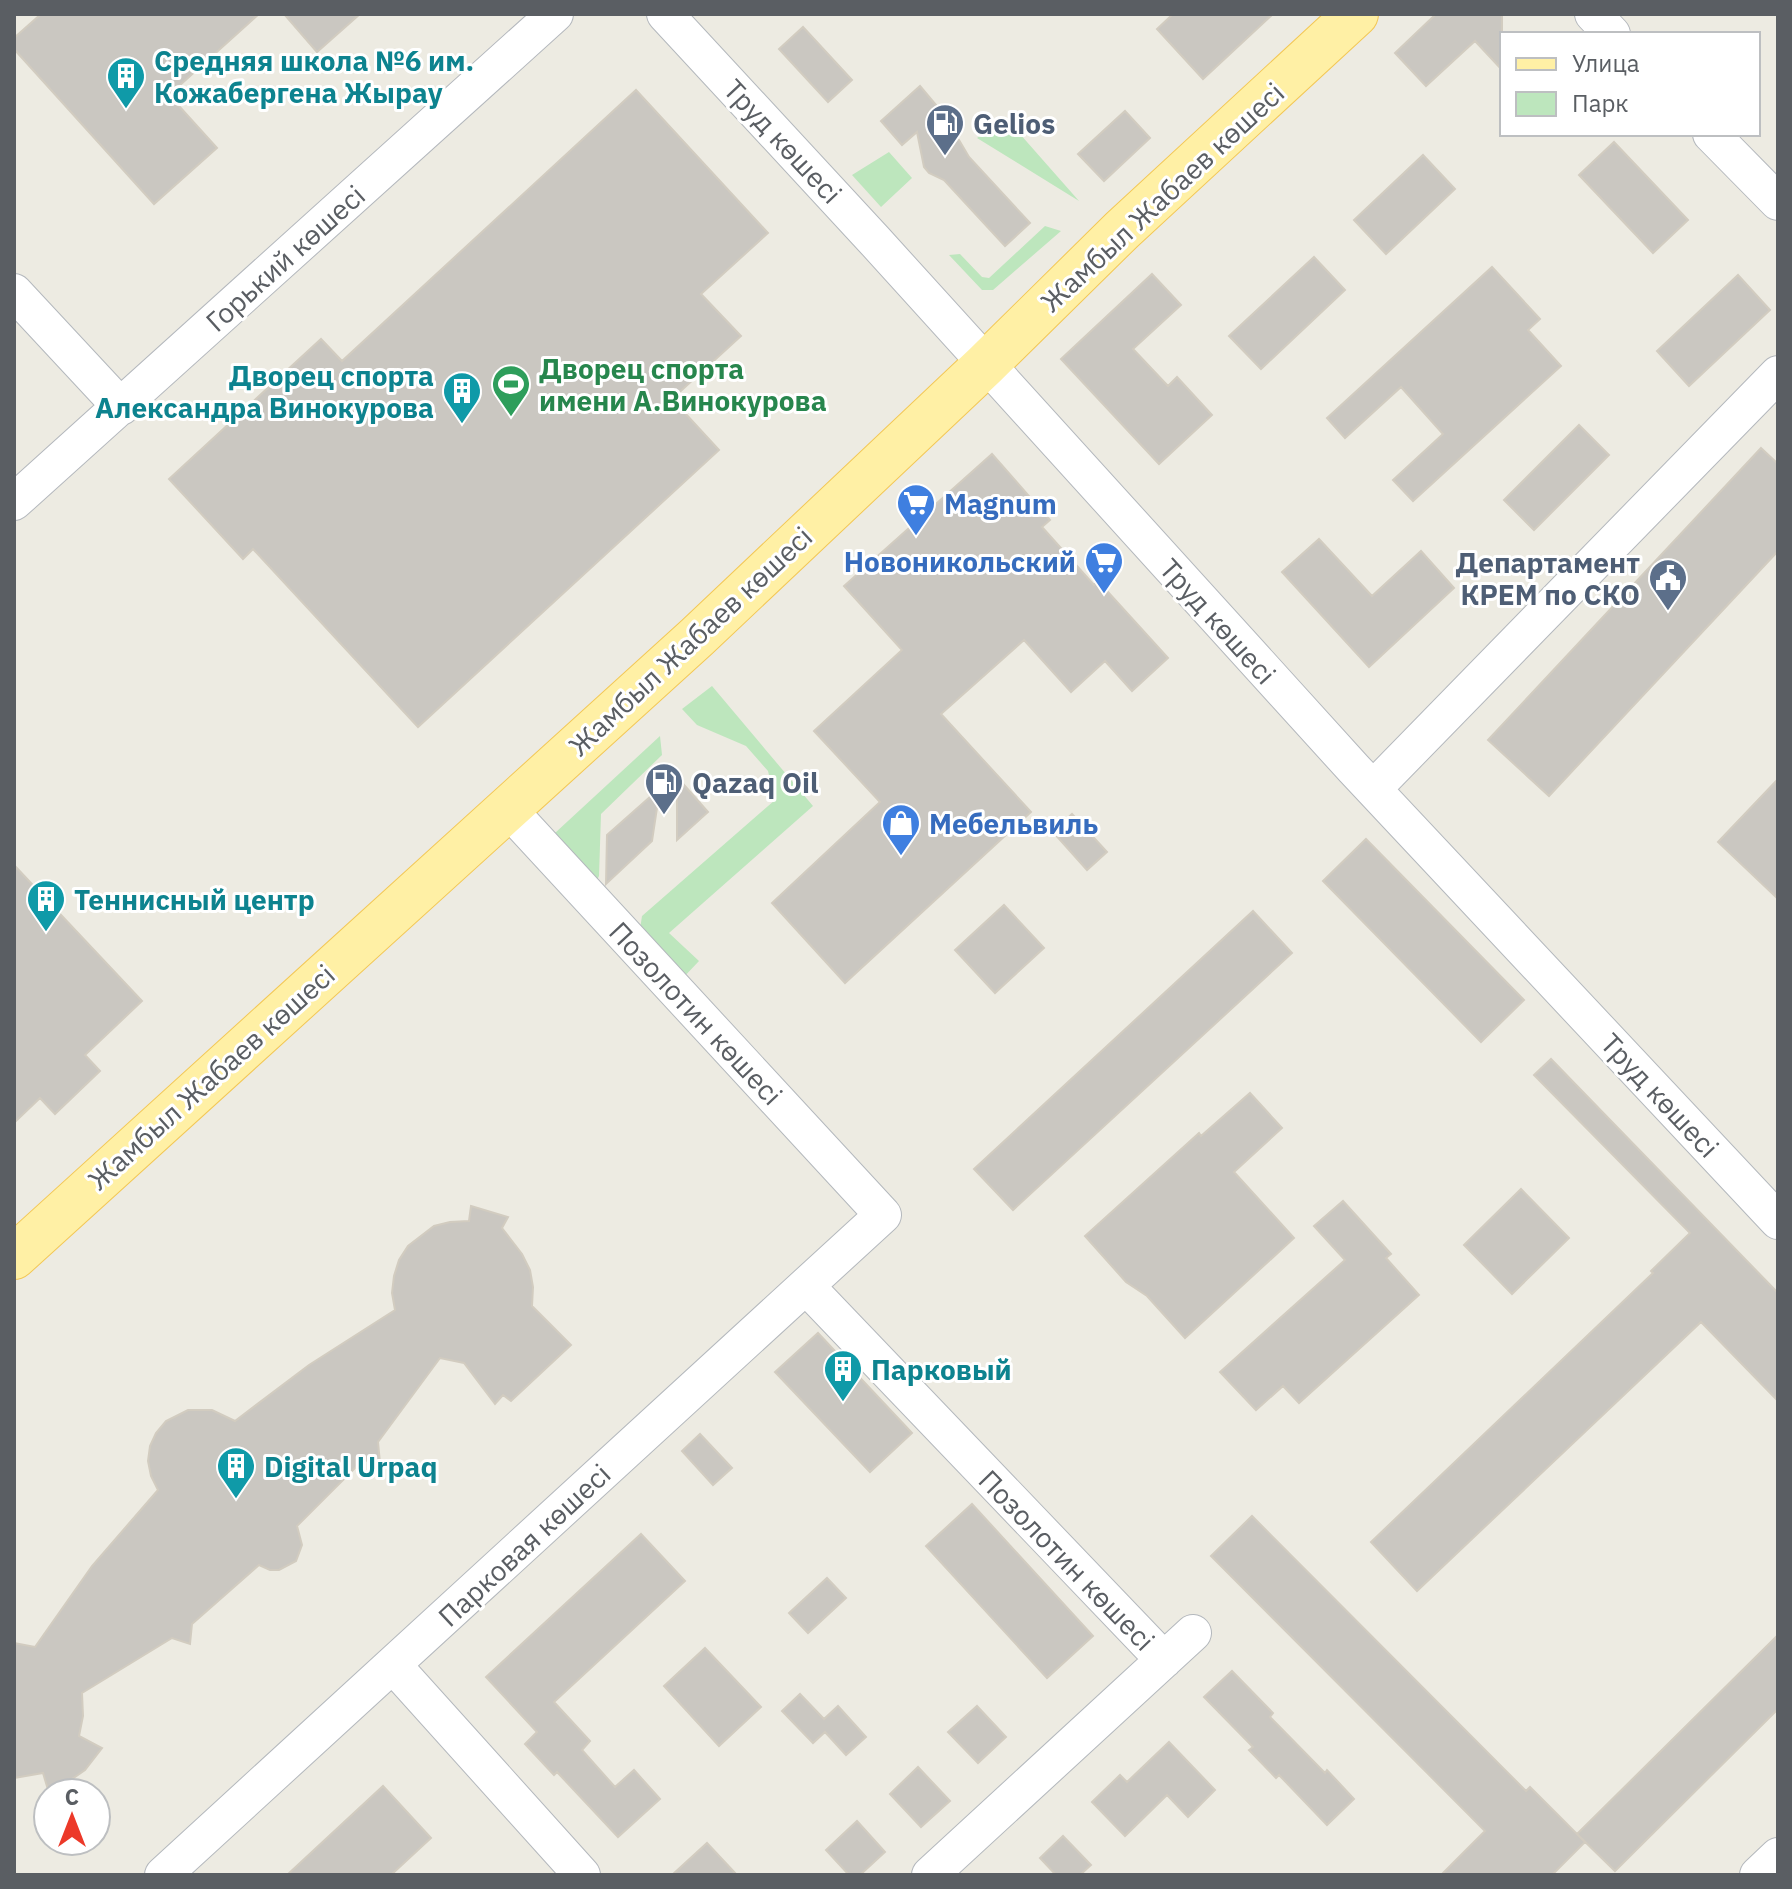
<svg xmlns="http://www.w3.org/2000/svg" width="1792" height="1889" font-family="'IBM Plex Sans',sans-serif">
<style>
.green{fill:#bde6bd}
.building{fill:#cac7c1;stroke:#d2ccc0;stroke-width:2}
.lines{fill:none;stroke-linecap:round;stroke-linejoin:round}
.minor-casing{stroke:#b4b8bd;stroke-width:38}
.major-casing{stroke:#f3c755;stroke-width:46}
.minor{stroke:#fff;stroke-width:36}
.major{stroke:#fff0a5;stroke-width:44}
.labels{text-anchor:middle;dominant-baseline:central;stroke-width:6;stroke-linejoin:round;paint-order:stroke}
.culture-label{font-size:28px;font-weight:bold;fill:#0d838f;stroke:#fff;text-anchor:start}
.service-label{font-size:28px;font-weight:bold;fill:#4e5e75;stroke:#fff;text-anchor:start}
.street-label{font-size:28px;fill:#5a5e63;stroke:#fff}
.leisure-label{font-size:28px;font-weight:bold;fill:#27864d;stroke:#fff;text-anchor:start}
.shop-label{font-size:28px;font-weight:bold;fill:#366cbe;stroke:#fff;text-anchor:start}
</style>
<rect width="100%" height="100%" fill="#edebe2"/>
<!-- green -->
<path class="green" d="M1005 117 1079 201 977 138Z
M889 152 912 178 881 207 852 175Z
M1045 226 1061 231 993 290H982L949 255 960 254 982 277 989 278Z
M712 686 813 806 669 933 699 961 681 980 639 936 642 916 775 800 768 771 746 746 697 725 682 709Z
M660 736 662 755 601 814 599 876 596 882 555 833Z"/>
<!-- building -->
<path class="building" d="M41 14H259L169 95 217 148 154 204 14 49V38Z
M284 14H360L317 52Z
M1173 14H1273L1203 79 1157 29Z
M1436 14H1502V70L1475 41 1426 86 1395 53Z
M803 27 852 80 828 102 779 49Z
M920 86 941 111 928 123 959 140 969 157 1030 223 1005 246 944 180 929 173 924 167 917 132 902 145 881 121Z
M636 90 768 233 701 294 741 336 672 399 719 450 418 727 253 549 243 559 169 479 321 339 342 361Z
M1125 111 1150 138 1104 181 1078 154Z
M1614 142 1688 220 1653 253 1579 175Z
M1423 155 1455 189 1386 254 1354 220Z
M1314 257 1345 290 1261 369 1229 336Z
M1492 267 1540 319 1528 330 1561 366 1413 501 1393 480 1443 434 1401 387 1345 438 1327 418Z
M1152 274 1181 305 1133 349 1168 386 1177 377 1212 415 1159 464 1061 359Z
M1738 275 1770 310 1689 386 1657 351Z
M1579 425 1609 455 1534 530 1504 500Z
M1761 448 1778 464V551L1549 796 1488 740Z
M992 454 1050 520 1042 527 1094 585 1098 581 1168 658 1132 691 1105 661 1071 692 1024 640 941 714 1031 812 845 983 772 903 880 802 814 731 902 650 844 586Z
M1319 539 1372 596 1421 551 1454 588 1369 667 1282 572Z
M677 777 708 812 677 840Z
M1778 779V899L1718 842Z
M660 788 652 841 606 884 607 835Z
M1072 814 1107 852 1087 870 1053 832Z
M1366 839 1524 1000 1481 1042 1323 881Z
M14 865 142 1001 85 1055 100 1071 55 1114 40 1098 14 1123Z
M1004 905 1044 948 995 993 955 950Z
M1253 911 1292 953 1013 1210 974 1169Z
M1551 1059 1778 1293V1401L1701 1322 1417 1591 1371 1542 1653 1273 1651 1271 1690 1233 1534 1075Z
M1250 1093 1282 1128 1234 1172 1294 1238 1185 1338 1147 1296 1126 1282 1085 1236 1199 1133 1201 1136Z
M1521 1189 1569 1238 1512 1294 1464 1245Z
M1343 1201 1391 1254 1386 1258 1419 1295 1299 1403 1283 1386 1256 1410 1220 1372 1345 1260 1314 1226Z
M471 1206 508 1217 502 1228 522 1254 530 1270 533 1287 532 1306 571 1345 511 1401 503 1395 495 1404 464 1363 440 1358 378 1442 380 1463 363 1460 297 1526 302 1545 296 1561 279 1570H270L259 1565 192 1624 190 1644 172 1638 82 1693 83 1716 79 1736 102 1748 85 1770 52 1793H49L43 1773 14 1778V1643L35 1647 92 1566 158 1490 151 1476 148 1461 150 1446 156 1433 166 1421 188 1410H212L235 1421 309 1365 395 1310 392 1293 394 1276 399 1260 408 1246 434 1226 450 1222 469 1221Z
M818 1333 912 1433 870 1472 775 1372Z
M700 1434 732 1468 713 1485 682 1451Z
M972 1504 1093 1636 1047 1678 926 1546Z
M1252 1516 1526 1791 1530 1787 1585 1842 1552 1875H1441L1485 1831 1211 1556Z
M641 1534 685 1581 554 1702 590 1741 582 1750 615 1787 634 1770 660 1799 618 1837 557 1772 554 1775 525 1744 537 1732 486 1677Z
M827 1578 846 1598 808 1633 789 1613Z
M1778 1635V1709L1615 1871 1577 1834Z
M705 1648 761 1707 719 1746 664 1686Z
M1232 1671 1273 1713 1270 1717 1325 1773 1327 1770 1354 1799 1327 1825 1279 1775 1276 1778 1249 1750 1253 1747 1204 1697Z
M800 1694 824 1719 838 1706 866 1737 846 1755 825 1732 813 1743 782 1711Z
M977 1706 1006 1737 978 1763 948 1732Z
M1169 1742 1215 1790 1188 1817 1167 1795 1125 1836 1092 1802 1120 1775 1127 1782Z
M918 1767 950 1801 921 1827 890 1794Z
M383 1786 431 1838 391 1875H287Z
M857 1821 885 1852 860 1875H849L826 1850Z
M1063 1836 1091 1865 1080 1875H1056L1040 1858Z
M707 1843 737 1875H672Z"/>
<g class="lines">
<!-- minor casing -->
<g class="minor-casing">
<path id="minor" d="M665 14 875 241 1354 769 1778 1221
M1593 14 1612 34
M1711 134 1778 202
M14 292 121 407
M14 502 555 14
M1373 789 1778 374
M806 1286 1164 1660
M393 1665 582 1875
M163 1875 883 1215 509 810
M930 1875 1193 1633
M1758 1875 1778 1856"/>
</g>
<!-- major casing -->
<g class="major-casing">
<path id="major" d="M14 1257 697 637 985 365 1122 230 1356 14"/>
</g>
<!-- minor -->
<use href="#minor" class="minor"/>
<!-- major -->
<use href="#major" class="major"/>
</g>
<!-- icons -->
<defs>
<g id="building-pin" transform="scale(2)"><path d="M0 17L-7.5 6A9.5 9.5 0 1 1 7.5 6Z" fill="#0f9aa8" stroke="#fff"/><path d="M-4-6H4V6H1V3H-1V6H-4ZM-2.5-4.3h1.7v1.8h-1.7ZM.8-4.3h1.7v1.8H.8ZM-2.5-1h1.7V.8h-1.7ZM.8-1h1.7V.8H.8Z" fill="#fff"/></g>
<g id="fuel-pin" transform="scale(2)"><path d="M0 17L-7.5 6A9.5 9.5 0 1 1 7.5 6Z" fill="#5c6f8a" stroke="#fff"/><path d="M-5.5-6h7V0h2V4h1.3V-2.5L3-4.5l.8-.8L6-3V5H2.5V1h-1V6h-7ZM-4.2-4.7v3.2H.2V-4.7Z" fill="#fff"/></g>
<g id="stadium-pin" transform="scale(2)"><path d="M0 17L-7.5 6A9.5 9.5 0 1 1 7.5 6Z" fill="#2e9e5b" stroke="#fff"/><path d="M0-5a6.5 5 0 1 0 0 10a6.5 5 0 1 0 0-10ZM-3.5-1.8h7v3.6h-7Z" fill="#fff"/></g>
<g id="supermarket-pin" transform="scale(2)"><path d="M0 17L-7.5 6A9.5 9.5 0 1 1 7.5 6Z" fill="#3f7fe0" stroke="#fff"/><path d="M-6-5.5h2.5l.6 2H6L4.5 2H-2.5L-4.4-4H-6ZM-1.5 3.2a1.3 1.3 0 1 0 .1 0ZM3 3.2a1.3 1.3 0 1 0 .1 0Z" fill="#fff"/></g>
<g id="civic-pin" transform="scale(2)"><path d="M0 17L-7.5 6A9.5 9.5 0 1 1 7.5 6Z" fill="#5c6f8a" stroke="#fff"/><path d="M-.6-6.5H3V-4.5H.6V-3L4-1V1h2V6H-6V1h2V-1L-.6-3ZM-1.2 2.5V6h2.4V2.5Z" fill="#fff"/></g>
<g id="shop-pin" transform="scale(2)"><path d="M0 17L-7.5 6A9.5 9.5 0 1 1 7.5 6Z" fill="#3f7fe0" stroke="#fff"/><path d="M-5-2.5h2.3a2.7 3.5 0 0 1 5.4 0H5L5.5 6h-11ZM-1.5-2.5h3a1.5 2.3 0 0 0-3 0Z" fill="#fff"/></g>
</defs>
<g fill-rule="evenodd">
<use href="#building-pin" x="126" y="76"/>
<use href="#fuel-pin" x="945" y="123"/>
<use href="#stadium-pin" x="511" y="384"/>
<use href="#building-pin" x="462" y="391"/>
<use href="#supermarket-pin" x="916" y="503"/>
<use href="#supermarket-pin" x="1104" y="561"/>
<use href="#civic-pin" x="1668" y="578"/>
<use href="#fuel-pin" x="664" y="782"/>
<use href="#shop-pin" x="901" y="823"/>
<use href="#building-pin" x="46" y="899"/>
<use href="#building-pin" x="843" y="1369"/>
<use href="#building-pin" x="236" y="1466"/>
</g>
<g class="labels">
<!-- culture labels -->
<g class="culture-label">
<text x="154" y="60">Средняя школа №6 им.<tspan x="154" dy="32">Кожабергена Жырау</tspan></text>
<text x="434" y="375" text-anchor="end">Дворец спорта<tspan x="434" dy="32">Александра Винокурова</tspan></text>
<text x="74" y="899">Теннисный центр</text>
<text x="871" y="1369">Парковый</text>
<text x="264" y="1466">Digital Urpaq</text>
</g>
<!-- service labels -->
<g class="service-label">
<text x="973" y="123">Gelios</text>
<text x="1640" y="562" text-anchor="end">Департамент<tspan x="1640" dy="32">КРЕМ по СКО</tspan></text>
<text x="692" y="782">Qazaq Oil</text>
</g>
<!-- street labels -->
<g class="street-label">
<text transform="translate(783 141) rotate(47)">Труд көшесі</text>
<text transform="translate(1162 197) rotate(-43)">Жамбыл Жабаев көшесі</text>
<text transform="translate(285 258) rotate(-42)">Горький көшесі</text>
<text transform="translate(1218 621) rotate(48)">Труд көшесі</text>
<text transform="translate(690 641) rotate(-43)">Жамбыл Жабаев көшесі</text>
<text transform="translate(696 1013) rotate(47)">Позолотин көшесі</text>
<text transform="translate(211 1077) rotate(-42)">Жамбыл Жабаев көшесі</text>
<text transform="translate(1660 1095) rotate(47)">Труд көшесі</text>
<text transform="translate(524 1545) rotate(-43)">Парковая көшесі</text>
<text transform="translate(1067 1560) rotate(46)">Позолотин көшесі</text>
</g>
<!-- leisure labels -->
<g class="leisure-label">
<text x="539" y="368">Дворец спорта<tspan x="539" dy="32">имени А.Винокурова</tspan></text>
</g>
<!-- shop labels -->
<g class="shop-label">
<text x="944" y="503">Magnum</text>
<text x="1076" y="561" text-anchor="end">Новоникольский</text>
<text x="929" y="823">Мебельвиль</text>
</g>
</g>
<!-- border -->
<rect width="1792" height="1889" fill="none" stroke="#5a5e63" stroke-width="32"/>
<!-- legend -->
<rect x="1500" y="32" width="260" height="104" fill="#ffffff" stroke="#bdbfc1" stroke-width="2"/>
<rect x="1516" y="58" width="40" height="12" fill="#fff0a5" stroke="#bdbfc1" stroke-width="2"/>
<text x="1572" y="72" font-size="24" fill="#5a5e63">Улица</text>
<rect x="1516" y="92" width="40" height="24" fill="#bde6bd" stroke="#bdbfc1" stroke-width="2"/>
<text x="1572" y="112" font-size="24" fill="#5a5e63">Парк</text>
<!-- north arrow -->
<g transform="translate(72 1817)"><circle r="38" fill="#ffffff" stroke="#bdbfc1" stroke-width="2"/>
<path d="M0-6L14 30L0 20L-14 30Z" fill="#ec3929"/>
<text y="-12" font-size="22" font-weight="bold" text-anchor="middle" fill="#5a5e63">С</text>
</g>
</svg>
